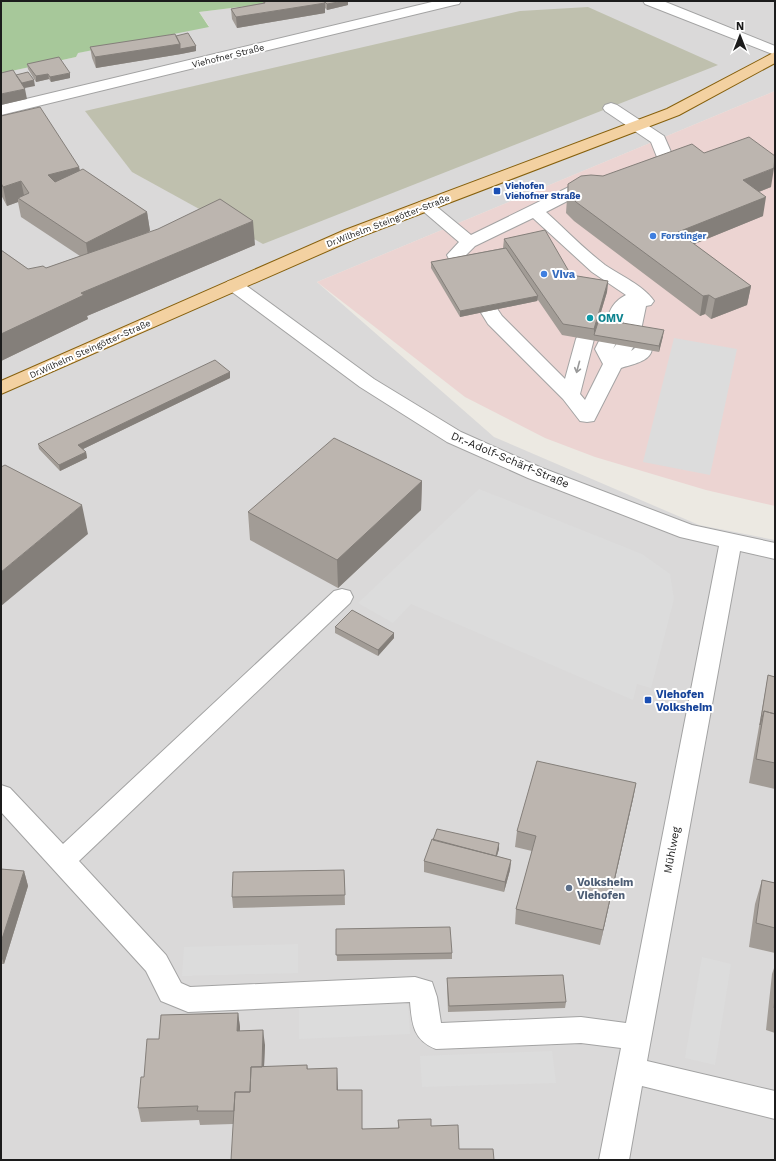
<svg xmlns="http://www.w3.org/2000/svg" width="776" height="1161" font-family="'Work Sans',sans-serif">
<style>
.residential{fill:#dad9d9}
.commercial{fill:#ecd4d2}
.construction{fill:#bfc0ae}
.forest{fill:#a7c89a}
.parking{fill:#dcdcdc}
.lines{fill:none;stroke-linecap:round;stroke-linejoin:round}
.minor-casing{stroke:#a3a3a3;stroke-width:2}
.major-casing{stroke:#86600d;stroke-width:2}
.minor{fill:#fff;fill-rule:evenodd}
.major{fill:#f3d1a1;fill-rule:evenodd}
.wall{fill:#a29c96}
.shaded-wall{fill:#847f7a}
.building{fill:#bcb5af;stroke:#847f7a}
.oneway{stroke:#999}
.transit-dot{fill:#1a4fb4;stroke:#fff;stroke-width:1.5}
.shop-dot{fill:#3f7fe0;stroke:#fff;stroke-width:1.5}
.culture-dot{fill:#0f9aa8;stroke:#fff;stroke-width:1.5}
.service-dot{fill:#5c6f8a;stroke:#fff;stroke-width:1.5}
.labels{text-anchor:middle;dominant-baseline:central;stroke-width:4;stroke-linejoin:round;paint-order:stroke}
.far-street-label{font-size:9px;fill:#1c1c1c;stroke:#fff}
.far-transit-label{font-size:9px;font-weight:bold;fill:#164399;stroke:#fff;text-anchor:start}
.far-shop-label{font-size:9px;font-weight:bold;fill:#366cbe;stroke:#fff;text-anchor:start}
.shop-label{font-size:11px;font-weight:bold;fill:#366cbe;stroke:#fff;text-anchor:start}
.culture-label{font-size:11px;font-weight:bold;fill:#0d838f;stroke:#fff;text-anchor:start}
.street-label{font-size:11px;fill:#1c1c1c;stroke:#fff}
.transit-label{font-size:11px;font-weight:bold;fill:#164399;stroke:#fff;text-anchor:start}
.service-label{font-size:11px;font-weight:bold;fill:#4e5e75;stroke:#fff;text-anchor:start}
</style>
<rect width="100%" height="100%" fill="#ece9e2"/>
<!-- residential -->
<path class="residential" d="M287 1H775V91L317 282 494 437 699 525 775 540V1160H1V73L76 57 77 53 209 26 199 12Z"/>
<!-- commercial -->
<path class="commercial" d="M775 91V506L706 490 595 457 545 438 465 397 317 282Z"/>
<!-- construction -->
<path class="construction" d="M588 7 718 65 263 244 132 172 85 111 520 11Z"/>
<!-- forest -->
<path class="forest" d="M3 1H287L199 12 209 27 78 53 76 57 2 73H1V2Z"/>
<!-- parking -->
<path class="parking" d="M674 338 737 349 710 475 643 462Z
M479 489 642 554 670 574 674 599 651 688 637 684 633 700 411 604 393 623 358 603Z
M298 944V973L182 976 184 947Z
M702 957 731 964 715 1065 685 1058Z
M408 1004 410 1034 299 1039V1008Z
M552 1051 556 1083 422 1087 420 1056Z"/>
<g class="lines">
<!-- minor casing -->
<g class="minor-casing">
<path id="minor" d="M436 1H461L459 4 454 5 1 115V105Z
M643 1H663L775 46V55L645 4Z
M611 103 617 105 664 136 674 159C668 168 649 176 638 174L636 170 638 166 657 157 651 142 605 111 603 108 605 105Z
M595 182 601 183 603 187 601 191 581 194 546 212C565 229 584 249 605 265 621 276 643 285 654 301L651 305 646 306 641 330 639 334 632 336 625 334 623 330 624 321 620 331 613 333 606 331 604 327C610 311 611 303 626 295L592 272 533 218 475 246 465 256 467 261 464 265 458 266 452 265 447 255 459 242 417 206 419 202 425 201 431 202 471 235 571 186Z
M234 280 240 281 374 379 461 432 542 468 692 525 775 543V559L740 551 647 1061 775 1091V1119L642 1086 629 1160H599L621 1048 581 1043 436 1049C413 1040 412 1024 410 1002L188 1012 161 1001 146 971 1 812V785L10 788 63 844 334 591 342 589 350 591 353 597 350 603 79 861 166 955 181 983 190 987 415 977 432 982 437 997 441 1023 581 1017 626 1023 719 546 680 537 528 478 447 442 360 387 228 289 225 285 228 281Z
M489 305 496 307 502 316 565 379 576 339 578 335 585 333 592 335 594 339 580 394 585 400 603 364 595 349 600 339 607 337 614 339 616 343 613 349 618 342 625 340 632 342 634 346 631 351C639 346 637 342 650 345L652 349C650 362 632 364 621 368L594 421 587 422 580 421 563 399 488 324 480 311 482 307Z"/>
</g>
<!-- major casing -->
<g class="major-casing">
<path id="major" d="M775 52V63L679 115 357 238 1 394V381L345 230 667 109Z"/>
</g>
<!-- minor -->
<use href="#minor" class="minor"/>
<!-- major -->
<use href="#major" class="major"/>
</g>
<!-- wall -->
<path class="wall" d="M263 1H348V5L327 10 325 8V13L237 28 232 19 231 9 263 3Z
M176 36 196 46V51L181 54 96 68 92 58 90 47Z
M27 64 70 78 51 82 49 79 36 82 28 69Z
M1 116 79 167 80 170 147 212 150 231 144 234 255 245 87 316 88 319 1 361V250L28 269 46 268 80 256 21 217 18 202 7 206 1 195Z
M704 153 771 187 759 192 763 216 694 244 751 286 747 305 711 319 705 314 700 316 574 221 566 213 568 184 603 176Z
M504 239 571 275 608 281 607 292 599 319 663 336 659 352 562 335 538 300 537 301 460 317 431 268V262L503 248Z
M230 372V378L83 449 86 452 87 458 60 471 39 449 38 444Z
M422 481 421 510 338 588 250 540 248 512Z
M335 627 394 638 378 656 335 633Z
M768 675 775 677V789L749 783 766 687Z
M636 783 633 799 600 945 515 924 516 909 532 851 515 847 517 831Z
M433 840 499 843V849L497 856 511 860 510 870 504 892 424 872V861Z
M1 869 24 871 28 886 4 964H1Z
M344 870 345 905 233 908 232 897Z
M762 880 775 883V953L749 947 755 904Z
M336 929 452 953V959L337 961Z
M775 965V1033L766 1030 772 974Z
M447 978 566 1002 565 1008 448 1012 447 984Z
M238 1013 240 1027V1031L265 1045 264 1067 307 1065 308 1069 338 1090 363 1129 398 1128V1120L431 1126 459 1149 494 1160 233 1124 200 1125 199 1120 141 1122 138 1108 144 1077 159 1039Z"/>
<!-- shaded-wall -->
<path class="shaded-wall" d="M344 1H348V5L327 10V4Z
M325 3V13L237 28 236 17Z
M180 44 196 46V51L181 54 96 68 95 57Z
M70 73V78L51 82 50 77Z
M48 74 49 79 36 82V76Z
M34 80 35 86 20 89V83Z
M25 89 27 99 1 105V94Z
M79 167 82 185 52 194 48 175Z
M774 168 771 187 740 199 743 180Z
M21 181 25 200 18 198V202L7 206 3 187Z
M766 197 763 216 675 252 678 232Z
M147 212 150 231 89 262 86 243Z
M253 221 255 245 87 316 88 319 1 361V334L81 293Z
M608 281 607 292 594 335V329Z
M751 286 747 305 711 319 715 299Z
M709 295 705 314 700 316 703 296Z
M538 296 537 301 460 317V311Z
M664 330 663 336 659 352V346Z
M230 372V378L79 451 78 445Z
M86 452 87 458 60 471 59 465Z
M422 481 421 510 338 588 337 560Z
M82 505 88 534 1 606V572Z
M394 633V638L378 656V650Z
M636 783 633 799 600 945 603 930Z
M499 843V849L494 865 495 859Z
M511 860 510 870 504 892 505 882Z
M24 871 28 886 4 964 1 956V942Z
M238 1013 240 1027 239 1045 237 1031Z
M263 1030 265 1045 263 1088 262 1074Z
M337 1068 338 1090H337Z"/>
<!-- building -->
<path class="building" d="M264 1H324L325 3 236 17 231 9 265 3Z
M324 1H344L327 4Z
M188 33 196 46 180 49V44L176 36Z
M175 34 180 44 95 57 90 47Z
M59 57 70 73 50 77 48 74 36 76 27 64Z
M13 70 25 89 1 94V73Z
M28 72 34 80 22 83 16 75Z
M40 107 79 167 48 175 55 182 83 169 147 212 86 243 18 198 29 193 21 181 3 187 1 183V116Z
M749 137 775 156 774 168 743 180 766 197 678 232 751 286 715 299 709 295 703 296 576 202 568 194V184L581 176 591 175 603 176 692 144 704 153Z
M220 199 253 221 81 293 84 295 1 334V250L28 269 43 266 46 268 158 229Z
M545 230 571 275 608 281 594 329 563 324 504 239Z
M506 248 538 296 460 311 431 262Z
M599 319 664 330 659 346 594 335Z
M215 360 230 372 78 445 86 452 59 465 38 444Z
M334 438 422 481 337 560 248 512Z
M5 465 82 505 1 572V467Z
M352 610 394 633 378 650 335 627Z
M768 675 775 677V714L764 711 760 725Z
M764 711 775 714V763L756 759Z
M537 761 636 783 603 930 516 909 536 836 517 831Z
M437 829 499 843 496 856 433 840Z
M432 839 511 860 505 882 424 861Z
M1 869 24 871 1 942Z
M344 870 345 895 232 897 233 872Z
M762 880 775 883V928L756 923Z
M450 927 452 953 336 955V929Z
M563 975 566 1002 449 1006 447 978Z
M775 998V1008H774Z
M238 1013 237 1031 263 1030 262 1067H251L250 1092H235L234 1111H197L198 1106 138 1108 141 1077H144L147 1039H159L161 1015Z
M307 1065V1069L337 1068V1090H362V1129L399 1128 398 1120 431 1119V1126L458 1125 459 1149H493L494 1160H231L235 1092H250L251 1067Z"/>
<!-- one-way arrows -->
<defs><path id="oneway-shaft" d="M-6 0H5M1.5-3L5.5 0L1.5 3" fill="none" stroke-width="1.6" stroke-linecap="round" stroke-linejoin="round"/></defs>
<use class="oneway" href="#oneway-shaft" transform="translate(578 367) rotate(105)"/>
<!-- markers -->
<g class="transit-dot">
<rect x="493" y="187" width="8" height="8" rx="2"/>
<rect x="644" y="696" width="8" height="8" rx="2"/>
</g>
<g class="shop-dot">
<circle cx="653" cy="236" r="4"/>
<circle cx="544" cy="274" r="4"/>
</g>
<circle class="culture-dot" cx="590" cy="318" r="4"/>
<circle class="service-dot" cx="569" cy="888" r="4"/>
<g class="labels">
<!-- far-street labels -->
<g class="far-street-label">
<text transform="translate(228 56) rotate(-14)">Viehofner Straße</text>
<text transform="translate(388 221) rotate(-21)">Dr.Wilhelm Steingötter-Straße</text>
<text transform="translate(90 349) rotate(-24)">Dr.Wilhelm Steingötter-Straße</text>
</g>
<!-- far-transit labels -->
<g class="far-transit-label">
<text x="505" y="186">Viehofen<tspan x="505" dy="10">Viehofner Straße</tspan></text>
</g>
<!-- far-shop labels -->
<g class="far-shop-label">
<text x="661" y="236">Forstinger</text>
</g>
<!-- shop labels -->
<g class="shop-label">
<text x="552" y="274">Viva</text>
</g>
<!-- culture labels -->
<g class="culture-label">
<text x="598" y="318">OMV</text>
</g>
<!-- street labels -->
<g class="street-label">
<text transform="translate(510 460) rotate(23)">Dr.-Adolf-Schärf-Straße</text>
<text transform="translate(672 850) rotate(-79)">Mühlweg</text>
</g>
<!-- transit labels -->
<g class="transit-label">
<text x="656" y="694">Viehofen<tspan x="656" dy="13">Volksheim</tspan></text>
</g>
<!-- service labels -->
<g class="service-label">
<text x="577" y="882">Volksheim<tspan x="577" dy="13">Viehofen</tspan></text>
</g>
</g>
<!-- border -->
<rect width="776" height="1161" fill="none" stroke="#1c1c1c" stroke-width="4"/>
<!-- north arrow -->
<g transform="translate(740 36)" stroke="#ffffff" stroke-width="3" paint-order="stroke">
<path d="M0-3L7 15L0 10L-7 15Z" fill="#1c1c1c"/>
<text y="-6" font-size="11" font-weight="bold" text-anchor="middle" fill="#1c1c1c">N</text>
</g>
</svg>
